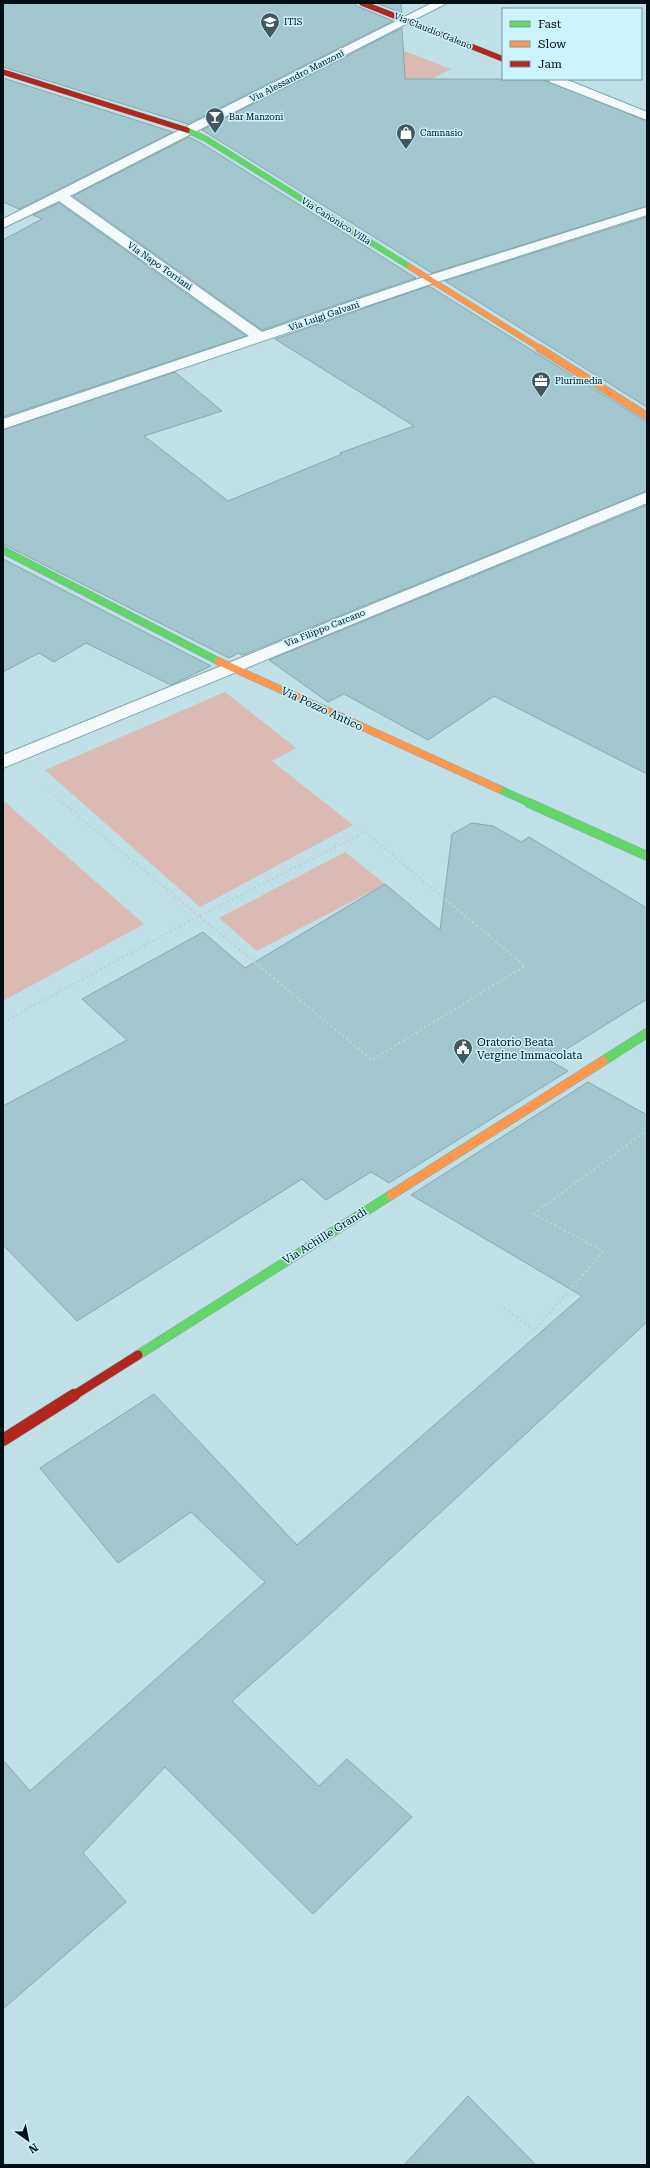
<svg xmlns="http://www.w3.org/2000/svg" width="650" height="2168" font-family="'Roboto Serif',serif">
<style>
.green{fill:#dbbab3}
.building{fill:#a2c7ce;stroke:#88a8ae}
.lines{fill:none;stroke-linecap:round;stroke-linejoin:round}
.street-casing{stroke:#86a7ad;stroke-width:2}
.fast-far2-casing{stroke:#86a7ad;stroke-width:6}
.fast-far1-casing{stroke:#86a7ad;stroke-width:8}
.fast-casing{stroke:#86a7ad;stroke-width:10}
.slow-far2-casing{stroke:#86a7ad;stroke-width:6}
.slow-far1-casing{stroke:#86a7ad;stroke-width:8}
.slow-casing{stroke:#86a7ad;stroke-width:10}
.jam-far2-casing{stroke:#86a7ad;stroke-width:6}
.jam-far1-casing{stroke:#86a7ad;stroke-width:10}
.jam-casing{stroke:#86a7ad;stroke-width:13}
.path-far1{stroke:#c5ced0;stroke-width:2;stroke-dasharray:1.5 2.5;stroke-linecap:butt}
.path{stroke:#c5ced0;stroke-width:2.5;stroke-dasharray:2 3;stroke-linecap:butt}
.street{fill:#f5fafb;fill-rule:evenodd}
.fast-far2{stroke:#63d668;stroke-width:5.5}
.fast-far1{stroke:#63d668;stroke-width:7}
.fast{stroke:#63d668;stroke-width:9}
.slow-far2{stroke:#ff974d;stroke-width:5.5}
.slow-far1{stroke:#ff974d;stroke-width:7}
.slow{stroke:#ff974d;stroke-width:9}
.jam-far2{stroke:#b3261e;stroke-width:5.5}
.jam-far1{stroke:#b3261e;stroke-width:9}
.jam{stroke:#b3261e;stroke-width:12}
.labels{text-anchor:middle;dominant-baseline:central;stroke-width:3;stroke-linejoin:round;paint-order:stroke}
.far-poi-label{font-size:9px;fill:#000f14;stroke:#ccf4fd;text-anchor:start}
.far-street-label{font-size:9px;fill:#000f14;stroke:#ccf4fd}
.street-label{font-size:11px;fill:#000f14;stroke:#ccf4fd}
.poi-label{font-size:11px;fill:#000f14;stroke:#ccf4fd;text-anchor:start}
</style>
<rect width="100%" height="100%" fill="#bee0e6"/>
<!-- green -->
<path class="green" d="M386 44 451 69 402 94Z
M225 692 296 748 272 761 353 825 200 907 45 770Z
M5 802 144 924 3 1001V803Z
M345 852 385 884 257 951 219 918Z"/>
<!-- building -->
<path class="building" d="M3 3H354L357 6 393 21 188 124 3 67Z
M376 3H401L402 13Z
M402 28 405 79H541L647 121V206L432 273 202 130Z
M3 78 173 132 19 209 3 202Z
M189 137 201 143 416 278 262 330 73 196Z
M59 203 246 336 3 417V240L42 219 33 215Z
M647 217V407L445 281Z
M429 286 647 422V491L255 650 242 655 238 653 229 658 3 544V430L175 372 222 411 144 436 228 501 342 454 340 453 414 426 275 339Z
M647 505V774L494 696 428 740 344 694 328 702 269 660Z
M3 559 211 666 171 685 86 643 54 662 39 653 3 672Z
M472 823 493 826 521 842 529 837 647 908V999L549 1060 568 1071 389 1183 371 1172 326 1200 302 1179 77 1321 3 1245V1106L127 1040 82 999 203 932 245 968 385 884 440 930 452 834Z
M588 1082 647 1115V1322L314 1629 232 1701 319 1786 347 1759 412 1817 313 1914 165 1767 83 1853 126 1902 3 2009V1760L30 1791 265 1582 191 1512 118 1563 40 1468 154 1394 297 1545 582 1296 411 1195Z
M468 2096 536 2165H404Z"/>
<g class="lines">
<!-- street casing -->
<g class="street-casing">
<path id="street" d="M432 3H447L70 196 262 332 424 277 647 207V215L434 283 3 429V419L249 336 59 201 3 228V219Z
M548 79H565L647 112V120L550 82Z
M647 492V503L3 768V755Z"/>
</g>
<!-- fast-far2 casing -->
<g class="fast-far2-casing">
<path id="fast-far2" d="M187 130 206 139 410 267"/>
</g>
<!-- fast-far1 casing -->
<g class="fast-far1-casing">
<path id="fast-far1" d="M3 550 218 661
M499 789 532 804"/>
</g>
<!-- fast casing -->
<g class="fast-casing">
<path id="fast" d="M529 803 647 856
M603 1061 647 1033
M138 1355 391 1195"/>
</g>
<!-- slow-far2 casing -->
<g class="slow-far2-casing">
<path id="slow-far2" d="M410 267 541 349"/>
</g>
<!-- slow-far1 casing -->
<g class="slow-far1-casing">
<path id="slow-far1" d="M539 348 647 416
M218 661 499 789"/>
</g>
<!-- slow casing -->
<g class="slow-casing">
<path id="slow" d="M391 1195 603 1061"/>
</g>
<!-- jam-far2 casing -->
<g class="jam-far2-casing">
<path id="jam-far2" d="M362 3 503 59
M3 72 187 130"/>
</g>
<!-- jam-far1 casing -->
<g class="jam-far1-casing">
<path id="jam-far1" d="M73 1396 138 1355"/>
</g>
<!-- jam casing -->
<g class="jam-casing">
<path id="jam" d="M3 1440 74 1395"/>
</g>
<!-- path-far1 -->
<path class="path-far1" d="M43 786 64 804"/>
<!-- path -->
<path class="path" d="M63 803 199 916
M365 832 525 966 372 1060 199 916Z
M3 1022 199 916
M504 1308 535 1330 603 1251 534 1214 647 1130"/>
<!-- street -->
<use href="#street" class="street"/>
<!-- fast-far2 -->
<use href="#fast-far2" class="fast-far2"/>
<!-- fast-far1 -->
<use href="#fast-far1" class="fast-far1"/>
<!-- fast -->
<use href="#fast" class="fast"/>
<!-- slow-far2 -->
<use href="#slow-far2" class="slow-far2"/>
<!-- slow-far1 -->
<use href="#slow-far1" class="slow-far1"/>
<!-- slow -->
<use href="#slow" class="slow"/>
<!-- jam-far2 -->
<use href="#jam-far2" class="jam-far2"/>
<!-- jam-far1 -->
<use href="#jam-far1" class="jam-far1"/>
<!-- jam -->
<use href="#jam" class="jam"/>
</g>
<!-- icons -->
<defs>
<g id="school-pin" transform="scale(1)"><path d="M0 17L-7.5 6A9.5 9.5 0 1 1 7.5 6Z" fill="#42585e" stroke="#ccf4fd"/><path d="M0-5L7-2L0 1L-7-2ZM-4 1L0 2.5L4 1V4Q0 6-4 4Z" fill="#fff"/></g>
<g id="bar-pin" transform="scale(1)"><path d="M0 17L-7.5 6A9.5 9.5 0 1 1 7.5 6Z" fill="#42585e" stroke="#ccf4fd"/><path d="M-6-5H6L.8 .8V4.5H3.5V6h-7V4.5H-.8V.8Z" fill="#fff"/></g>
<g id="shop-pin" transform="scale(1)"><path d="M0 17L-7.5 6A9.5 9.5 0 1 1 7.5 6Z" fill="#42585e" stroke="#ccf4fd"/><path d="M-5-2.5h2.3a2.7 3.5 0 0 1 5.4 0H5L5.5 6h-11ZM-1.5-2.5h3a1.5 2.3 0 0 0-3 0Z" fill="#fff"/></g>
<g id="office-pin" transform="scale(1)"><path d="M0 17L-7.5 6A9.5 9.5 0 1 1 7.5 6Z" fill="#42585e" stroke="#ccf4fd"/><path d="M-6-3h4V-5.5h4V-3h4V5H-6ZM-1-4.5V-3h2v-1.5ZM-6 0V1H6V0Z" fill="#fff"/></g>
<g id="civic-pin" transform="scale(1)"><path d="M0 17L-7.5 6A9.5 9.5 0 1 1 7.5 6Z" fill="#42585e" stroke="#ccf4fd"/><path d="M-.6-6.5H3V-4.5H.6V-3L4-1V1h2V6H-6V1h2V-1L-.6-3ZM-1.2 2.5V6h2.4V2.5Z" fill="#fff"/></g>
</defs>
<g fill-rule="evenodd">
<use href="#school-pin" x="270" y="22"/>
<use href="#bar-pin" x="215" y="117"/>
<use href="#shop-pin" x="406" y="133"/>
<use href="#office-pin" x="541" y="381"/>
<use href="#civic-pin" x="463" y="1048"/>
</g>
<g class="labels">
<!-- far-poi labels -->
<g class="far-poi-label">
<text x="284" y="22">ITIS</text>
<text x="229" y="117">Bar Manzoni</text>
<text x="420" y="133">Camnasio</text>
<text x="555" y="381">Plurimedia</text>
</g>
<!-- far-street labels -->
<g class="far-street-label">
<text transform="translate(433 31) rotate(22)">Via Claudio Galeno</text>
<text transform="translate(297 76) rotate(-27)">Via Alessandro Manzoni</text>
<text transform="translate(336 221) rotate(32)">Via Canonico Villa</text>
<text transform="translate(160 266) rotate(35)">Via Napo Torriani</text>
<text transform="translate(324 316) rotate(-19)">Via Luigi Galvani</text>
<text transform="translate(325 628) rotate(-22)">Via Filippo Carcano</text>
</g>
<!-- street labels -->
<g class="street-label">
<text transform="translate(322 709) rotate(25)">Via Pozzo Antico</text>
<text transform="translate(325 1236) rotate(-32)">Via Achille Grandi</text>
</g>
<!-- poi labels -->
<g class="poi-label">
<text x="477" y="1042">Oratorio Beata<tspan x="477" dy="13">Vergine Immacolata</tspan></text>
</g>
</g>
<!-- border -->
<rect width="650" height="2168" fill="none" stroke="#000f14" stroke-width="8"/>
<!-- legend -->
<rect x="502" y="8" width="140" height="72" fill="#ccf4fd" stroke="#7a98a0"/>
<rect x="510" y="21" width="20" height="6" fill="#63d668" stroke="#7a98a0"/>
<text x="538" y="28" font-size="12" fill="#000f14">Fast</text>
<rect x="510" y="41" width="20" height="6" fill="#ff974d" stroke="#7a98a0"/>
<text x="538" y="48" font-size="12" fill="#000f14">Slow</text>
<rect x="510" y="61" width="20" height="6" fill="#b3261e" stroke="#7a98a0"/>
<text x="538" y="68" font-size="12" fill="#000f14">Jam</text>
<!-- north arrow -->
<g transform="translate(28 2140) rotate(147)" stroke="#ccf4fd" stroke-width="3" paint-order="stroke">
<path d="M0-3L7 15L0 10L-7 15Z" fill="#000f14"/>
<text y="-6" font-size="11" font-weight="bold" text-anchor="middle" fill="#000f14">N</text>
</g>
</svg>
